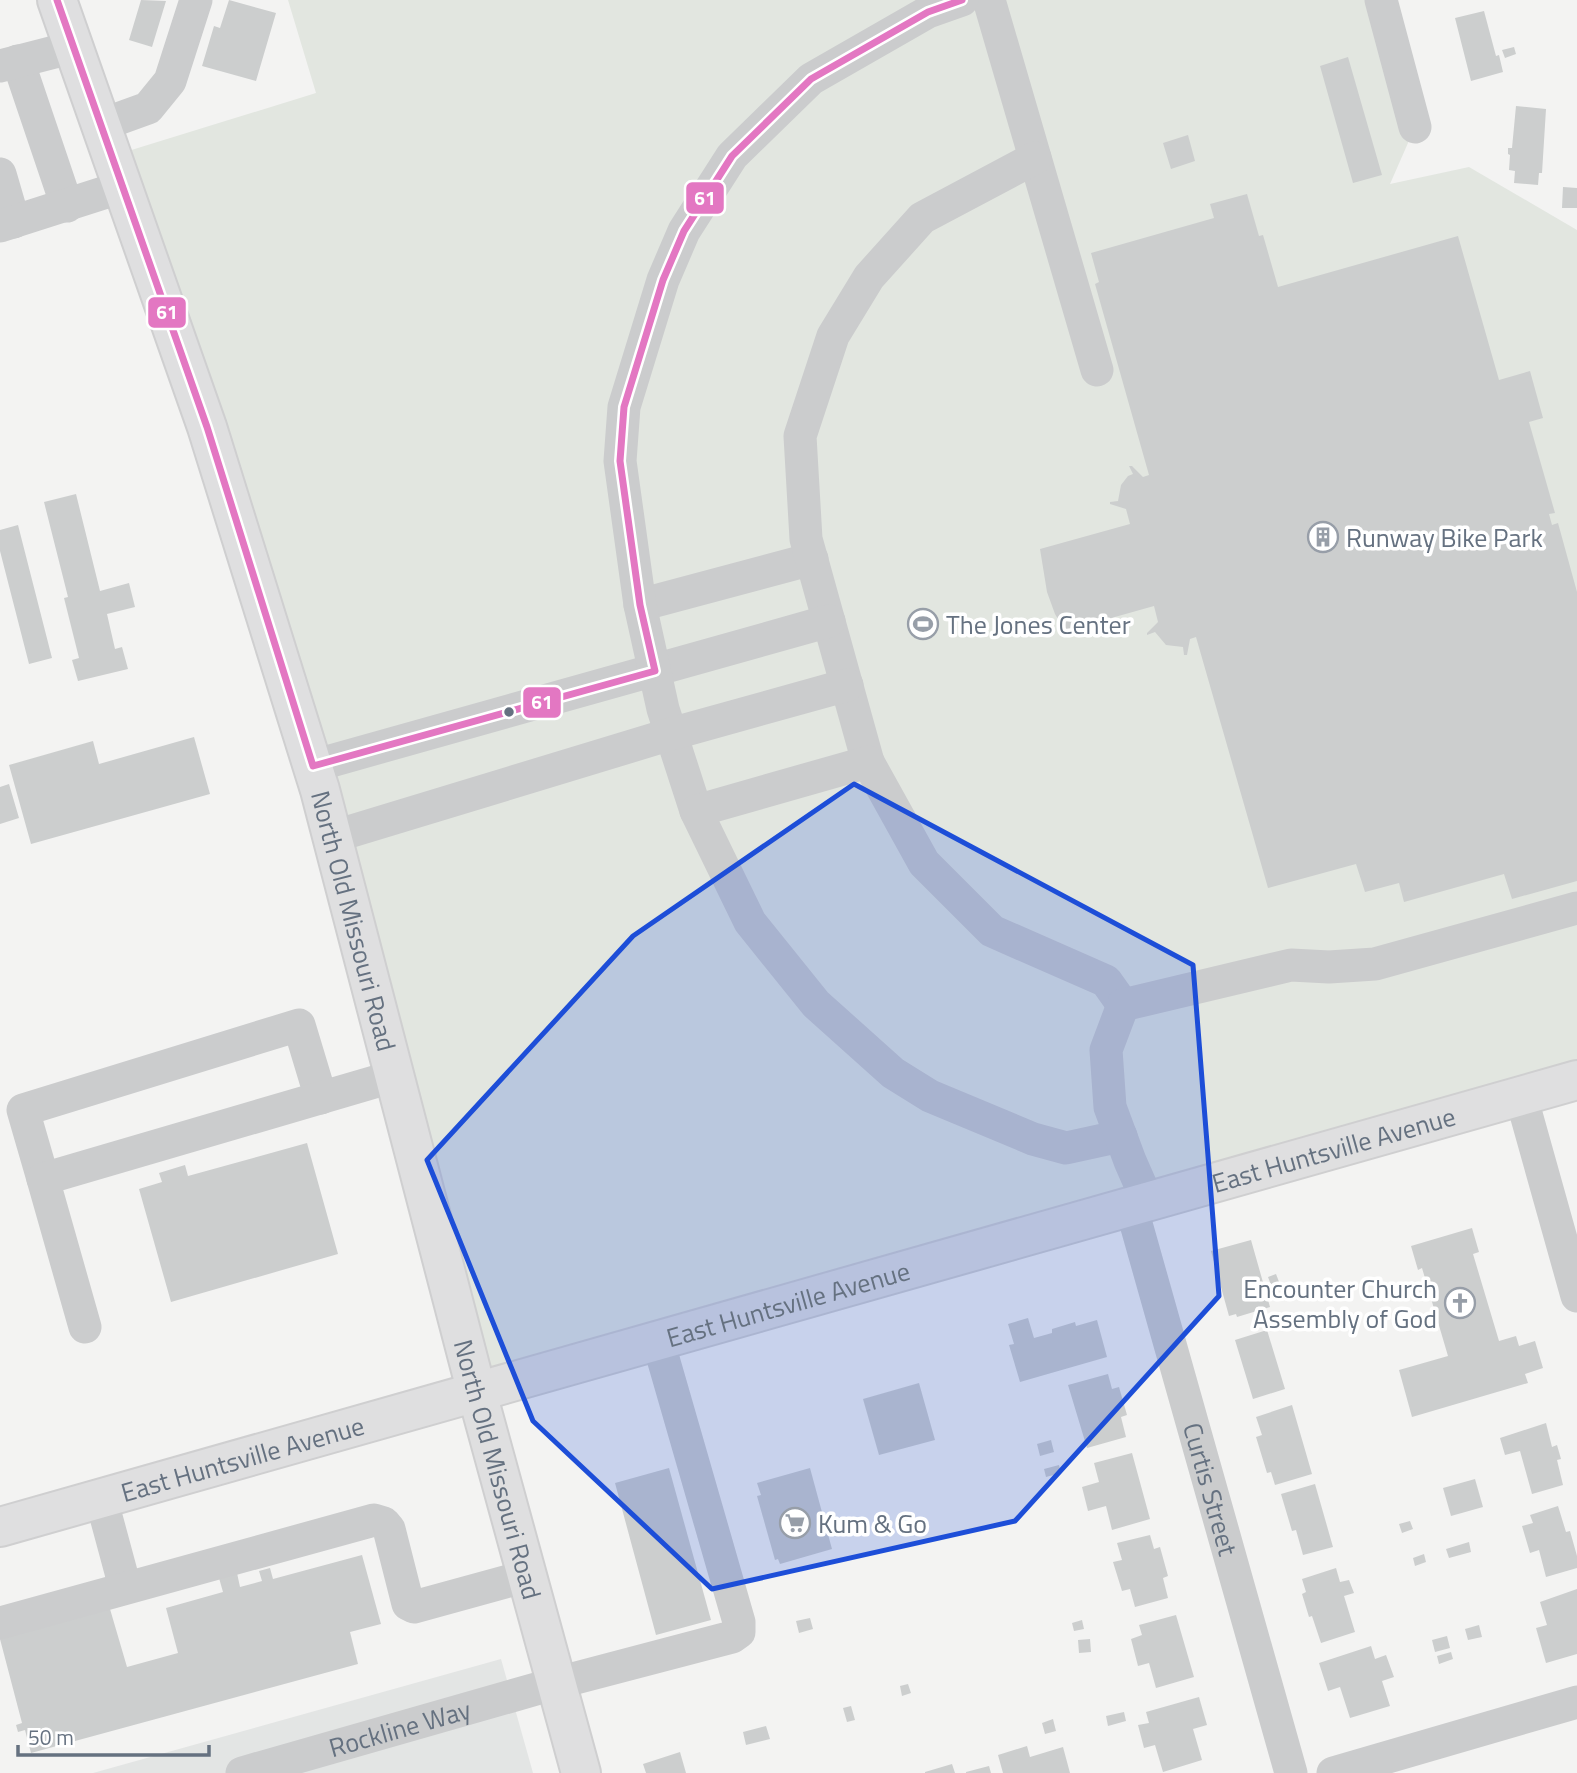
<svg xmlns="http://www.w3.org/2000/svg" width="1577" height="1773" font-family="'Titillium Web',sans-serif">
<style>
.built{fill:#e3e5e4}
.green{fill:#e2e6e0}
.building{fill:#cccece}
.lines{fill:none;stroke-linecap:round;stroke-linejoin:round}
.major-casing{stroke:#cfcfd0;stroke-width:42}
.minor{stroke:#cbcccd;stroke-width:33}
.major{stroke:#dfdfe0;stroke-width:38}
.bus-1-casing{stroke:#fff;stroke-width:12}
.bus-1{stroke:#e377c2;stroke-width:7}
.marked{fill:#1d4ed8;fill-opacity:0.2;stroke:#1d4ed8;stroke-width:5;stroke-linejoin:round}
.bus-dot{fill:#657180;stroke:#fff;stroke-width:2.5}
.labels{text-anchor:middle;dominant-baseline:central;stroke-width:7;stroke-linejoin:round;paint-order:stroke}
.poi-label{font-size:26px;fill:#657180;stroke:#fff;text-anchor:start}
.street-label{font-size:26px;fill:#657180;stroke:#fff}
.line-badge{stroke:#fff;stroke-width:2.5}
.badge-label{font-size:19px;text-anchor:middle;font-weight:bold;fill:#fff}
</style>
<rect width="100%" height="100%" fill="#f3f3f2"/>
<!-- built -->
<path class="built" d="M501 1659 533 1773H93Z"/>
<!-- green -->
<path class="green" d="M288 0H1381L1415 127 1390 184 1469 167 1577 230V1080L477 1393 320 790 112 156 316 93Z"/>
<!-- building -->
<path class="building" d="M141 0 166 1 152 47 129 40Z
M229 0 276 13 256 81 202 66 214 26 220 28Z
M1484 11 1496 56 1499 55 1503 72 1471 81 1455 18Z
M1514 47 1516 54 1505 58 1502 50Z
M1348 57 1382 175 1353 183 1320 66Z
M1516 106 1546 109 1542 173H1539L1538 185 1514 183 1515 171 1509 170 1510 155 1508 154V148H1512Z
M1188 135 1195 161 1171 169 1163 143Z
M1563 187 1577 188V208H1562Z
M1247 194 1259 236 1263 235 1278 287 1458 236 1499 380 1530 371 1543 418 1529 422 1555 513 1549 514 1552 525 1558 523 1577 592V881L1512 899 1504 874 1404 902 1399 883 1365 892 1356 864 1268 888 1196 637 1190 639 1187 655H1184L1183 647 1166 645 1155 632 1147 635V633L1158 622 1154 606 1065 631 1055 614 1047 592 1040 549 1130 524 1126 509 1110 504V502L1118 501 1121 485 1128 476 1133 474 1129 466H1132L1143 477 1149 475 1095 284 1099 282 1091 253 1214 218 1210 204Z
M76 494 100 591 129 583 135 607 107 614 115 649 122 647 128 669 78 681 72 660 79 658 64 598 68 597 44 502Z
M18 525 52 658 29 664 0 551V530Z
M194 737 210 794 31 844 9 765 93 741 99 764Z
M9 784 19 818 0 824V787Z
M307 1143 338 1254 171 1302 139 1189 162 1182 159 1173 185 1165 188 1176Z
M1472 1228 1479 1252 1473 1254 1499 1341 1516 1336 1519 1346 1535 1341 1543 1368 1525 1374 1528 1383 1412 1417 1399 1370 1448 1356 1422 1268 1418 1270 1411 1246Z
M1251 1240 1270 1307 1237 1317 1236 1314 1229 1316 1211 1251Z
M1276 1274 1281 1287 1273 1290 1268 1277Z
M1028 1318 1034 1338 1052 1333V1329L1075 1322 1076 1326 1097 1320 1107 1357 1020 1382 1009 1345 1014 1344 1008 1324Z
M1267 1330 1285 1389 1253 1399 1235 1340Z
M1108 1374 1112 1389 1119 1387 1127 1415 1121 1417 1126 1437 1087 1448 1068 1385Z
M919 1383 935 1440 879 1455 863 1399Z
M1292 1405 1312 1474 1275 1485 1271 1472 1267 1473 1256 1437 1262 1435 1256 1417Z
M1546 1423 1552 1447 1557 1445 1561 1459 1557 1460 1563 1485 1532 1494 1520 1451 1505 1455 1500 1438Z
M1051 1440 1054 1452 1040 1456 1037 1444Z
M1132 1453 1150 1519 1112 1530 1106 1506 1088 1511 1082 1487 1099 1482 1094 1463Z
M1059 1465 1061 1473 1046 1477 1044 1469Z
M669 1468 711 1620 656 1635 615 1483Z
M810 1468 832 1549 780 1564 778 1559 775 1560 757 1496 761 1495 757 1483Z
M1475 1479 1483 1507 1451 1516 1443 1488Z
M1315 1484 1333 1547 1303 1555 1296 1530 1292 1531 1281 1494Z
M1558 1506 1566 1532 1570 1531 1577 1556V1568L1546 1577 1539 1550 1530 1553 1522 1526 1533 1523 1530 1515Z
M1410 1521 1413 1529 1402 1533 1399 1524Z
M1150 1535 1154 1549 1160 1547 1168 1576 1163 1578 1168 1598 1135 1607 1130 1589 1122 1591 1113 1562 1122 1560 1117 1543Z
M1469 1542 1471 1552 1449 1558 1446 1549Z
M1424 1554 1426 1562 1415 1566 1413 1558Z
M362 1555 381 1624 350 1632 358 1664 31 1753 25 1730 18 1732 16 1725 22 1723 0 1639 110 1609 127 1667 178 1653 166 1608 223 1592 219 1578 237 1573 240 1587 262 1581 259 1571 270 1568 273 1579Z
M1336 1568 1340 1582 1349 1580 1354 1593 1344 1596 1355 1632 1321 1643 1312 1616 1309 1617 1302 1594 1306 1592 1302 1579Z
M1577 1589V1654L1546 1663 1536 1628 1547 1625 1540 1602Z
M1176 1615 1194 1677 1156 1688 1149 1663 1138 1666 1131 1639 1142 1635 1139 1625Z
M810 1618 813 1629 799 1633 796 1621Z
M1082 1620 1084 1629 1074 1631 1072 1623Z
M1479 1625 1482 1637 1468 1640 1465 1629Z
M1447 1636 1450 1648 1435 1652 1432 1640Z
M1090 1639 1091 1652 1079 1653 1078 1640Z
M1371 1646 1375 1659 1386 1655 1394 1677 1382 1681 1390 1706 1350 1718 1340 1687 1328 1691 1319 1663Z
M1451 1652 1453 1659 1439 1664 1437 1656Z
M908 1684 911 1693 902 1696 900 1686Z
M1199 1697 1207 1725 1193 1729 1202 1760 1163 1772 1155 1745 1144 1748 1138 1725 1149 1723 1146 1712Z
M851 1706 855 1720 847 1722 843 1708Z
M1124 1712 1126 1721 1108 1726 1106 1716Z
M1053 1719 1056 1731 1045 1734 1042 1723Z
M766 1726 770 1739 746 1745 743 1732Z
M1027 1746 1030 1757 1063 1747 1070 1773H1003L998 1755Z
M680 1752 686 1773H646L643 1764Z
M952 1764 955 1773H925V1772Z
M989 1766 991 1773H966V1772Z"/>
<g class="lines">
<!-- major casing -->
<g class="major-casing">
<g id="major">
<path id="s3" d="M57 0 207 427 320 790 477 1393 581 1773"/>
<path id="s4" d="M0 1527 1577 1080"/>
</g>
</g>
<!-- minor -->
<g class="minor">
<path d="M989 0 1097 370"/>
<path d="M1381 0 1415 127"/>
<path d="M18 61 67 206"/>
<path d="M0 66 74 47"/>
<path d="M101 125 148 108 170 81 196 0"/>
<path d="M0 174 14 222"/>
<path d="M0 226 122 187"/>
<path d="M640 605 812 559"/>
<path d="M868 762 806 539 800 436 833 336 869 277 922 218 1035 158"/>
<path d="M313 766 829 621"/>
<path d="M696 811 663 709 640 605 620 461 624 407 663 280 684 231 732 156 811 79 928 12 962 0"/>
<path d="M332 837 671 734 847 685"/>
<path d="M1521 1096 1577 1296"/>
<path d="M1121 1136 1066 1148 1033 1139 930 1096 893 1073 816 1004 750 922 696 811 868 762 924 863 992 931 1106 981 1123 1005"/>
<path d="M43 1179 23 1110 299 1025 321 1098"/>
<path d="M1148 1202 1130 1161 1110 1107 1106 1050 1123 1005 1291 965 1329 967 1375 964 1577 908"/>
<path id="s1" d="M1131 1206 1291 1773"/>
<path d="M85 1327 43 1179 395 1076"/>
<path d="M101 1498 125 1587"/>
<path d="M0 1623 374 1520 384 1523 389 1529 408 1604 414 1607 527 1576"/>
<path id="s2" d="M242 1773 557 1683 732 1637 739 1632V1622L658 1341"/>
<path d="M1333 1773 1577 1702"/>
</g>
<!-- major -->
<use href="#major" class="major"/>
<!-- bus-1 casing -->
<g class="bus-1-casing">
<path id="bus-1" d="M57 0 207 427 313 766 655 671 640 605 620 461 624 407 663 280 684 231 732 156 811 79 928 12 962 0"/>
</g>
<!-- bus-1 -->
<use href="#bus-1" class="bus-1"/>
</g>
<!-- marked area -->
<path class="marked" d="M854 784 1193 965 1219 1296 1015 1521 712 1589 533 1421 427 1160 633 936Z"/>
<!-- icons -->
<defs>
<g id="building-ring" transform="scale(1.575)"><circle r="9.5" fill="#fff" stroke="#979ea8" stroke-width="1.5"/><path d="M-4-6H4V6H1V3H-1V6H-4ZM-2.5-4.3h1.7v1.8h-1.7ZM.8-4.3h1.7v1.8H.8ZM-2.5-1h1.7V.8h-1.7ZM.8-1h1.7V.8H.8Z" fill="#979ea8"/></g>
<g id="stadium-ring" transform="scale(1.575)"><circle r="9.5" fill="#fff" stroke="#979ea8" stroke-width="1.5"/><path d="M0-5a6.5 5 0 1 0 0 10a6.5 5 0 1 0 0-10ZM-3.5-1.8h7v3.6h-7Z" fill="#979ea8"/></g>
<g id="church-ring" transform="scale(1.575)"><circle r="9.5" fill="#fff" stroke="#979ea8" stroke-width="1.5"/><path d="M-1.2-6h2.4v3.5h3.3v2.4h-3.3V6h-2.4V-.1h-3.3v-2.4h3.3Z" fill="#979ea8"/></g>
<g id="supermarket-ring" transform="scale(1.575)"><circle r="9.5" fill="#fff" stroke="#979ea8" stroke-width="1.5"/><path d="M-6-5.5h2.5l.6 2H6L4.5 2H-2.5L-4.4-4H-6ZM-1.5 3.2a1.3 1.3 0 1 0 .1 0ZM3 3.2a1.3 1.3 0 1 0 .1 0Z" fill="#979ea8"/></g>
</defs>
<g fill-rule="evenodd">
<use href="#building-ring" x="1323" y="537"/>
<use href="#stadium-ring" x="923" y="624"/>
<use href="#church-ring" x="1460" y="1303"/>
<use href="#supermarket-ring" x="795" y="1523"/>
</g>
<!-- markers -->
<circle class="bus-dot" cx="509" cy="712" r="6"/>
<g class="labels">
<!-- poi labels -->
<g class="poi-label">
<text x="1346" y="537">Runway Bike Park</text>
<text x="946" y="624">The Jones Center</text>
<text x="1437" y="1288" text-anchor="end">Encounter Church<tspan x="1437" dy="30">Assembly of God</tspan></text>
<text x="818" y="1523">Kum &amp; Go</text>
</g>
<!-- street labels -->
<g class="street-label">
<text stroke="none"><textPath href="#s3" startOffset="968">North Old Missouri Road</textPath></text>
<text stroke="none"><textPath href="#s4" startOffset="1386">East Huntsville Avenue</textPath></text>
<text stroke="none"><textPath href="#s4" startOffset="819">East Huntsville Avenue</textPath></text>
<text stroke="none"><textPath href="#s4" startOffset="252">East Huntsville Avenue</textPath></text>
<text stroke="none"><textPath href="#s3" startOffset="1535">North Old Missouri Road</textPath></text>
<text stroke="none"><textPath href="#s1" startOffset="294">Curtis Street</textPath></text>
<text stroke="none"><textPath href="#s2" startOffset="164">Rockline Way</textPath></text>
</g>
</g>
<g class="line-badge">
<rect x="685" y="181" width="40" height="34" rx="7" fill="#e377c2"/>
<rect x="147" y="296" width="40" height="33" rx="7" fill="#e377c2"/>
<rect x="522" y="686" width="40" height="33" rx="7" fill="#e377c2"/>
</g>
<g class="badge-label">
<text x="705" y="205">61</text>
<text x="167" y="319">61</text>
<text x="542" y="709">61</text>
</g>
<!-- scale -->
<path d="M18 1745v10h191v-10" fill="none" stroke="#657180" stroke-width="3.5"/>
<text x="28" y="1745" font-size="21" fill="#657180" stroke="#ffffff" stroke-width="5" paint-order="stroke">50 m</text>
</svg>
